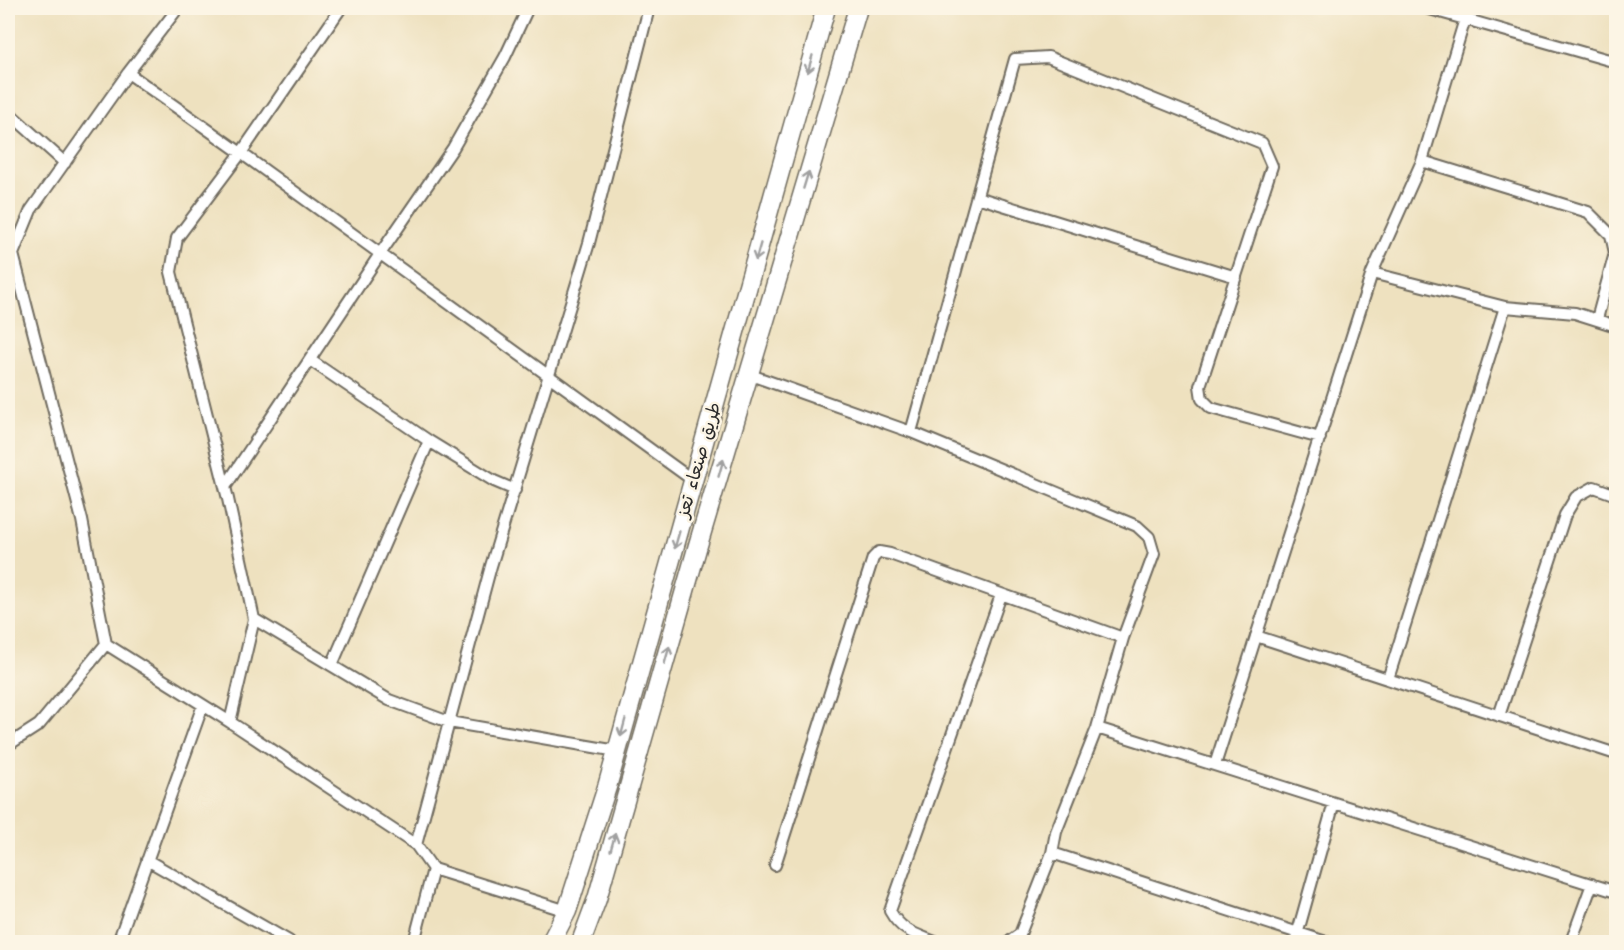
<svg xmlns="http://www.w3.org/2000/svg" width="1624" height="950" font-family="'Architects Daughter','Playpen Sans Arabic',sans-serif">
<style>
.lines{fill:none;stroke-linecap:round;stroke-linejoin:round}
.minor-casing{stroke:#6f6b5f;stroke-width:14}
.trunk-casing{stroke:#6f6b5f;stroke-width:21}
.minor{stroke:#fff;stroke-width:10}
.trunk{stroke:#fff;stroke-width:18}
.oneway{stroke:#a0a0a0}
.labels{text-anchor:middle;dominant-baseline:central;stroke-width:5;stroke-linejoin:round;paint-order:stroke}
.street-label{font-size:18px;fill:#2b2b2b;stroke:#fcf5e5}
</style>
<rect width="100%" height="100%" fill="#fcf5e5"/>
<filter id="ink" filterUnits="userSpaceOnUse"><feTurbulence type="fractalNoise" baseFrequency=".0167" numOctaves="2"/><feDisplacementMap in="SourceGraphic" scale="12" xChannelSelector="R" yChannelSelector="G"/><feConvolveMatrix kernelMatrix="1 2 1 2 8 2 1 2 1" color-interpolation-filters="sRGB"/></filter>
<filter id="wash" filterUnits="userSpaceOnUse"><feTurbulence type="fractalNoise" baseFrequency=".008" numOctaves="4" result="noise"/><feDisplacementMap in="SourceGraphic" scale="24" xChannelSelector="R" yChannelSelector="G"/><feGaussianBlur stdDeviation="1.35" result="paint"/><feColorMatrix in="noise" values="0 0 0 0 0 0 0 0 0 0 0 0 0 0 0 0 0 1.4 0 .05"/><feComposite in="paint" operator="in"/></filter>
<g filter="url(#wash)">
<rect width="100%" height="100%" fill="#eee1bf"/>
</g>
<g filter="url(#ink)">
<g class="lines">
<!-- minor casing -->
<g class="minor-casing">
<path id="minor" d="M178 8 128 73 31 210 13 254 82 520 106 644 230 722 416 845 433 869 567 911
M1426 8 1616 62
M128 73 241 153 341 8
M8 112 65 163
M1422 161 1588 212 1611 235 1615 253 1597 319
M977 197 1236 277
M1372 273 1505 307 1388 679
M1505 307 1575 313 1616 326
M310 360 429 441 494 481 515 490
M748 374 911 432 1137 526 1149 537 1154 554 1123 638 1097 728 1056 832 1052 853 1020 934 1009 942
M911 432 1015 59 1048 57 1262 143 1272 166 1200 386 1202 399 1211 408 1320 438
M225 487 380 254 453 148 505 57 528 8
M254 619 389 700 449 722 617 751
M1256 636 1616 754
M332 665 429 441
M1499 716 1565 515 1576 497 1594 487 1616 495
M230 722 254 619 228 499 171 272 177 238 241 153 694 481
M1097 728 1616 892
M8 745 39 725 106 644
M1215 765 1372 273 1422 161 1465 19
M416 845 491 566 589 243 649 8
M1052 853 1326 942
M147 860 289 941 288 942
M775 865 873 558 879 552 890 554 1123 638
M118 942 203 705
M414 942 433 869
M935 942C915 934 901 931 890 911L1001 595
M1295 942 1334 803
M1571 942 1592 884"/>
</g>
<!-- trunk casing -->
<g class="trunk-casing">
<path id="trunk" d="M551 942 567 911 607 787 826 8
M581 942 597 899 698 545 858 8"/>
</g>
<!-- minor -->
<use href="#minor" class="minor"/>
<!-- trunk -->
<use href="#trunk" class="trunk"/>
</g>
<!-- one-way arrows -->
<defs><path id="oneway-shaft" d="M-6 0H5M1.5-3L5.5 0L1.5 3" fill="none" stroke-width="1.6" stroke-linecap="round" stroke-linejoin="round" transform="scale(1.5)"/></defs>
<g class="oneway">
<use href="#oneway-shaft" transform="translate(810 64) rotate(106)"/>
<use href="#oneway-shaft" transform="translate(806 180) rotate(-73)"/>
<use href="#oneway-shaft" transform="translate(758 252) rotate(106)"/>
<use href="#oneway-shaft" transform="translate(721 468) rotate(-74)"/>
<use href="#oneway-shaft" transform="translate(677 540) rotate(106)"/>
<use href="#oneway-shaft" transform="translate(667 655) rotate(-74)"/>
<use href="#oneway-shaft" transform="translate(623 728) rotate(105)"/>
<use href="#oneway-shaft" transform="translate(613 842) rotate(-74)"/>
</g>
</g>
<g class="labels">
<!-- street labels -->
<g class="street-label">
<text transform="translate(699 460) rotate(-74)">طريق صنعاء تعز</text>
</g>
</g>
<!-- margin -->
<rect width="1624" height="950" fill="none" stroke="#fcf5e5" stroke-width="30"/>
</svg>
